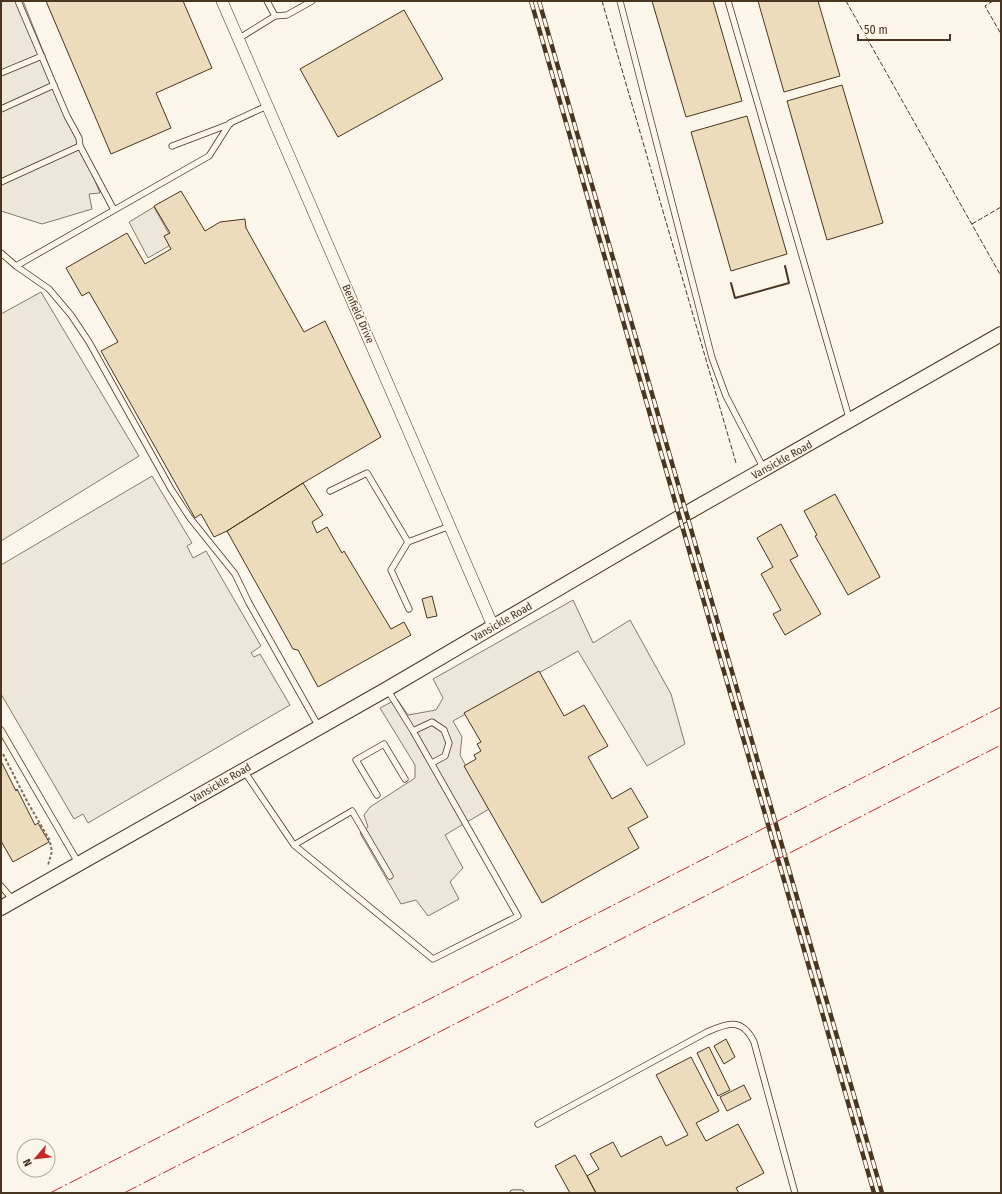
<svg xmlns="http://www.w3.org/2000/svg" width="1002" height="1194" font-family="'Fira Sans Condensed',sans-serif">
<style>
.parking{fill:#ede7d9;stroke:#887966}
.building{fill:#ecdcbc;stroke:#4a3520}
.lines{fill:none;stroke-linecap:round;stroke-linejoin:round}
.service-casing{stroke:#4a3520;stroke-width:7}
.minor-casing{stroke:#4a3520;stroke-width:12}
.tertiary-casing{stroke:#4a3520;stroke-width:16}
.path{stroke:#7f6f5c;stroke-width:2;stroke-dasharray:3 2;stroke-linecap:butt}
.service{stroke:#fbf6e9;stroke-width:5.5}
.minor{stroke:#fbf6e9;stroke-width:11}
.tertiary{stroke:#fbf6e9;stroke-width:14}
.rail-casing{stroke:#4a3520;stroke-width:4.5}
.rail{stroke:#fbf6e9;stroke-width:3;stroke-dasharray:9;stroke-linecap:butt}
.fence{stroke:#4a3520;stroke-width:1;stroke-dasharray:5 2;stroke-linecap:butt}
.wall{stroke:#4a3520;stroke-width:2}
.power{stroke:#c62828;stroke-width:1;stroke-dasharray:14 3 2 3;stroke-linecap:butt}
.labels{text-anchor:middle;dominant-baseline:central;stroke-width:3;stroke-linejoin:round;paint-order:stroke}
.street-label{font-size:11px;fill:#4a3520;stroke:#fbf6e9}
</style>
<rect width="100%" height="100%" fill="#fbf6e9"/>
<!-- parking -->
<path class="parking" d="M1 1H23L100 193 89 194 92 209 42 224 1 211Z
M154 207 174 243 148 258 129 222Z
M41 292 139 456 1 541V314Z
M152 476 192 543 187 546 193 558 206 551 261 646 251 653 254 657 260 654 290 705 88 823 83 814 74 819 1 694V565Z
M573 600 593 643 630 620 671 694 685 744 647 766 578 651 453 721 462 737 460 755 489 809 445 835 463 868 450 882 459 899 428 916 416 900 401 904 360 833 368 827 364 815 370 807 415 778V765L380 708 397 699 408 715 436 710 443 698 433 679Z"/>
<!-- building -->
<path class="building" d="M46 1H183L212 68 156 93 171 128 111 154Z
M652 1H713L742 101 686 117Z
M758 1H818L840 76 784 92Z
M404 10 443 79 338 137 300 69Z
M842 85 883 223 827 240 787 101Z
M747 116 787 254 731 271 691 132Z
M181 191 205 231 220 222 245 219 246 228 304 332 325 321 381 437 303 483 227 531 214 537 201 514 195 518 101 351 118 342 89 292 82 296 66 268 127 233 145 264 171 249 164 236 170 233 154 206Z
M303 483 323 515 312 522 317 533 327 527 342 553 344 551 391 629 404 622 411 635 318 687 298 650 293 649 227 531Z
M835 494 880 577 848 595 815 536 817 535 804 511Z
M781 524 798 556 790 560 821 614 785 635 773 614 781 610 761 574 773 567 757 538Z
M432 596 437 616 427 618 422 599Z
M539 671 564 716 584 705 608 746 588 757 612 799 631 788 648 817 628 828 639 848 542 903 464 766 476 759 474 755 481 751 477 744 481 742 464 713Z
M1 761 16 791 17 789 35 825 38 823 49 842 13 862 1 841Z
M726 1039 735 1057 724 1064 714 1046Z
M709 1047 730 1090 718 1096 697 1053Z
M691 1057 719 1111 696 1123 706 1141 738 1124 764 1173 736 1188 739 1193H596L587 1176 599 1169 590 1154 613 1142 621 1157 661 1136 666 1146 688 1135 656 1075Z
M744 1085 751 1099 727 1111 720 1097Z
M575 1155 587 1176 596 1193H570L555 1166Z"/>
<g class="lines">
<!-- service casing -->
<g class="service-casing">
<path id="service" d="M18 1 67 116 79 138 80 146 114 210
M267 1 275 16
M620 1 712 358 726 396 764 469
M728 1 850 421
M238 39 275 16 287 15 312 1
M1 73 42 56
M1 109 54 85
M172 146 230 124
M1 182 80 146
M1 253 16 266 209 156 230 123 267 106
M16 266 49 289 71 315 89 342 171 489 190 518 235 574 249 603 319 727
M330 491 367 473 408 542 450 526
M408 542 391 570 409 609
M387 689 413 731
M1 730 79 864
M244 771 294 845
M377 795 356 760 384 744 405 779
M390 876 352 811 294 845 433 959 518 916 413 731 432 722 444 730 449 743 445 756 432 763
M1 886 13 900
M538 1124 707 1032C727 1023 742 1017 754 1042L795 1193
M513 1193H521"/>
</g>
<!-- minor casing -->
<g class="minor-casing">
<path id="minor" d="M222 1 493 626"/>
</g>
<!-- tertiary casing -->
<g class="tertiary-casing">
<path id="tertiary" d="M1 908 387 689 687 513 1001 334"/>
</g>
<!-- path -->
<path class="path" d="M3 754 28 803 49 839 52 851 48 865"/>
<!-- service -->
<use href="#service" class="service"/>
<!-- minor -->
<use href="#minor" class="minor"/>
<!-- tertiary -->
<use href="#tertiary" class="tertiary"/>
<!-- rail casing -->
<g class="rail-casing">
<path id="rail" d="M531 1 874 1193
M539 1 882 1193"/>
</g>
<!-- rail -->
<use href="#rail" class="rail"/>
<!-- fence -->
<path class="fence" d="M602 1 736 463
M846 1 1001 276
M993 1 985 6 1001 34
M972 224 1001 207"/>
<!-- wall -->
<path class="wall" d="M731 283 735 298 789 283 785 266"/>
<!-- power -->
<path class="power" d="M50 1193 1001 707
M124 1193 1001 745"/>
</g>
<g class="labels">
<!-- street labels -->
<g class="street-label">
<text transform="translate(358 314) rotate(66)">Benfield Drive</text>
<text transform="translate(782 460) rotate(-29)">Vansickle Road</text>
<text transform="translate(502 622) rotate(-30)">Vansickle Road</text>
<text transform="translate(221 783) rotate(-30)">Vansickle Road</text>
</g>
</g>
<!-- border -->
<rect width="1002" height="1194" fill="none" stroke="#4a3520" stroke-width="4"/>
<!-- north arrow -->
<g transform="translate(36 1158) rotate(242)"><circle r="19" fill="#fbf6e9" stroke="#b4a999"/>
<path d="M0-3L7 15L0 10L-7 15Z" fill="#c62828"/>
<text y="-6" font-size="11" font-weight="bold" text-anchor="middle" fill="#4a3520">N</text>
</g>
<!-- scale -->
<path d="M858 34v6h92v-6" fill="none" stroke="#4a3520" stroke-width="2"/>
<text x="864" y="34" font-size="12" fill="#4a3520" stroke="#fbf6e9" stroke-width="3" paint-order="stroke">50 m</text>
</svg>
